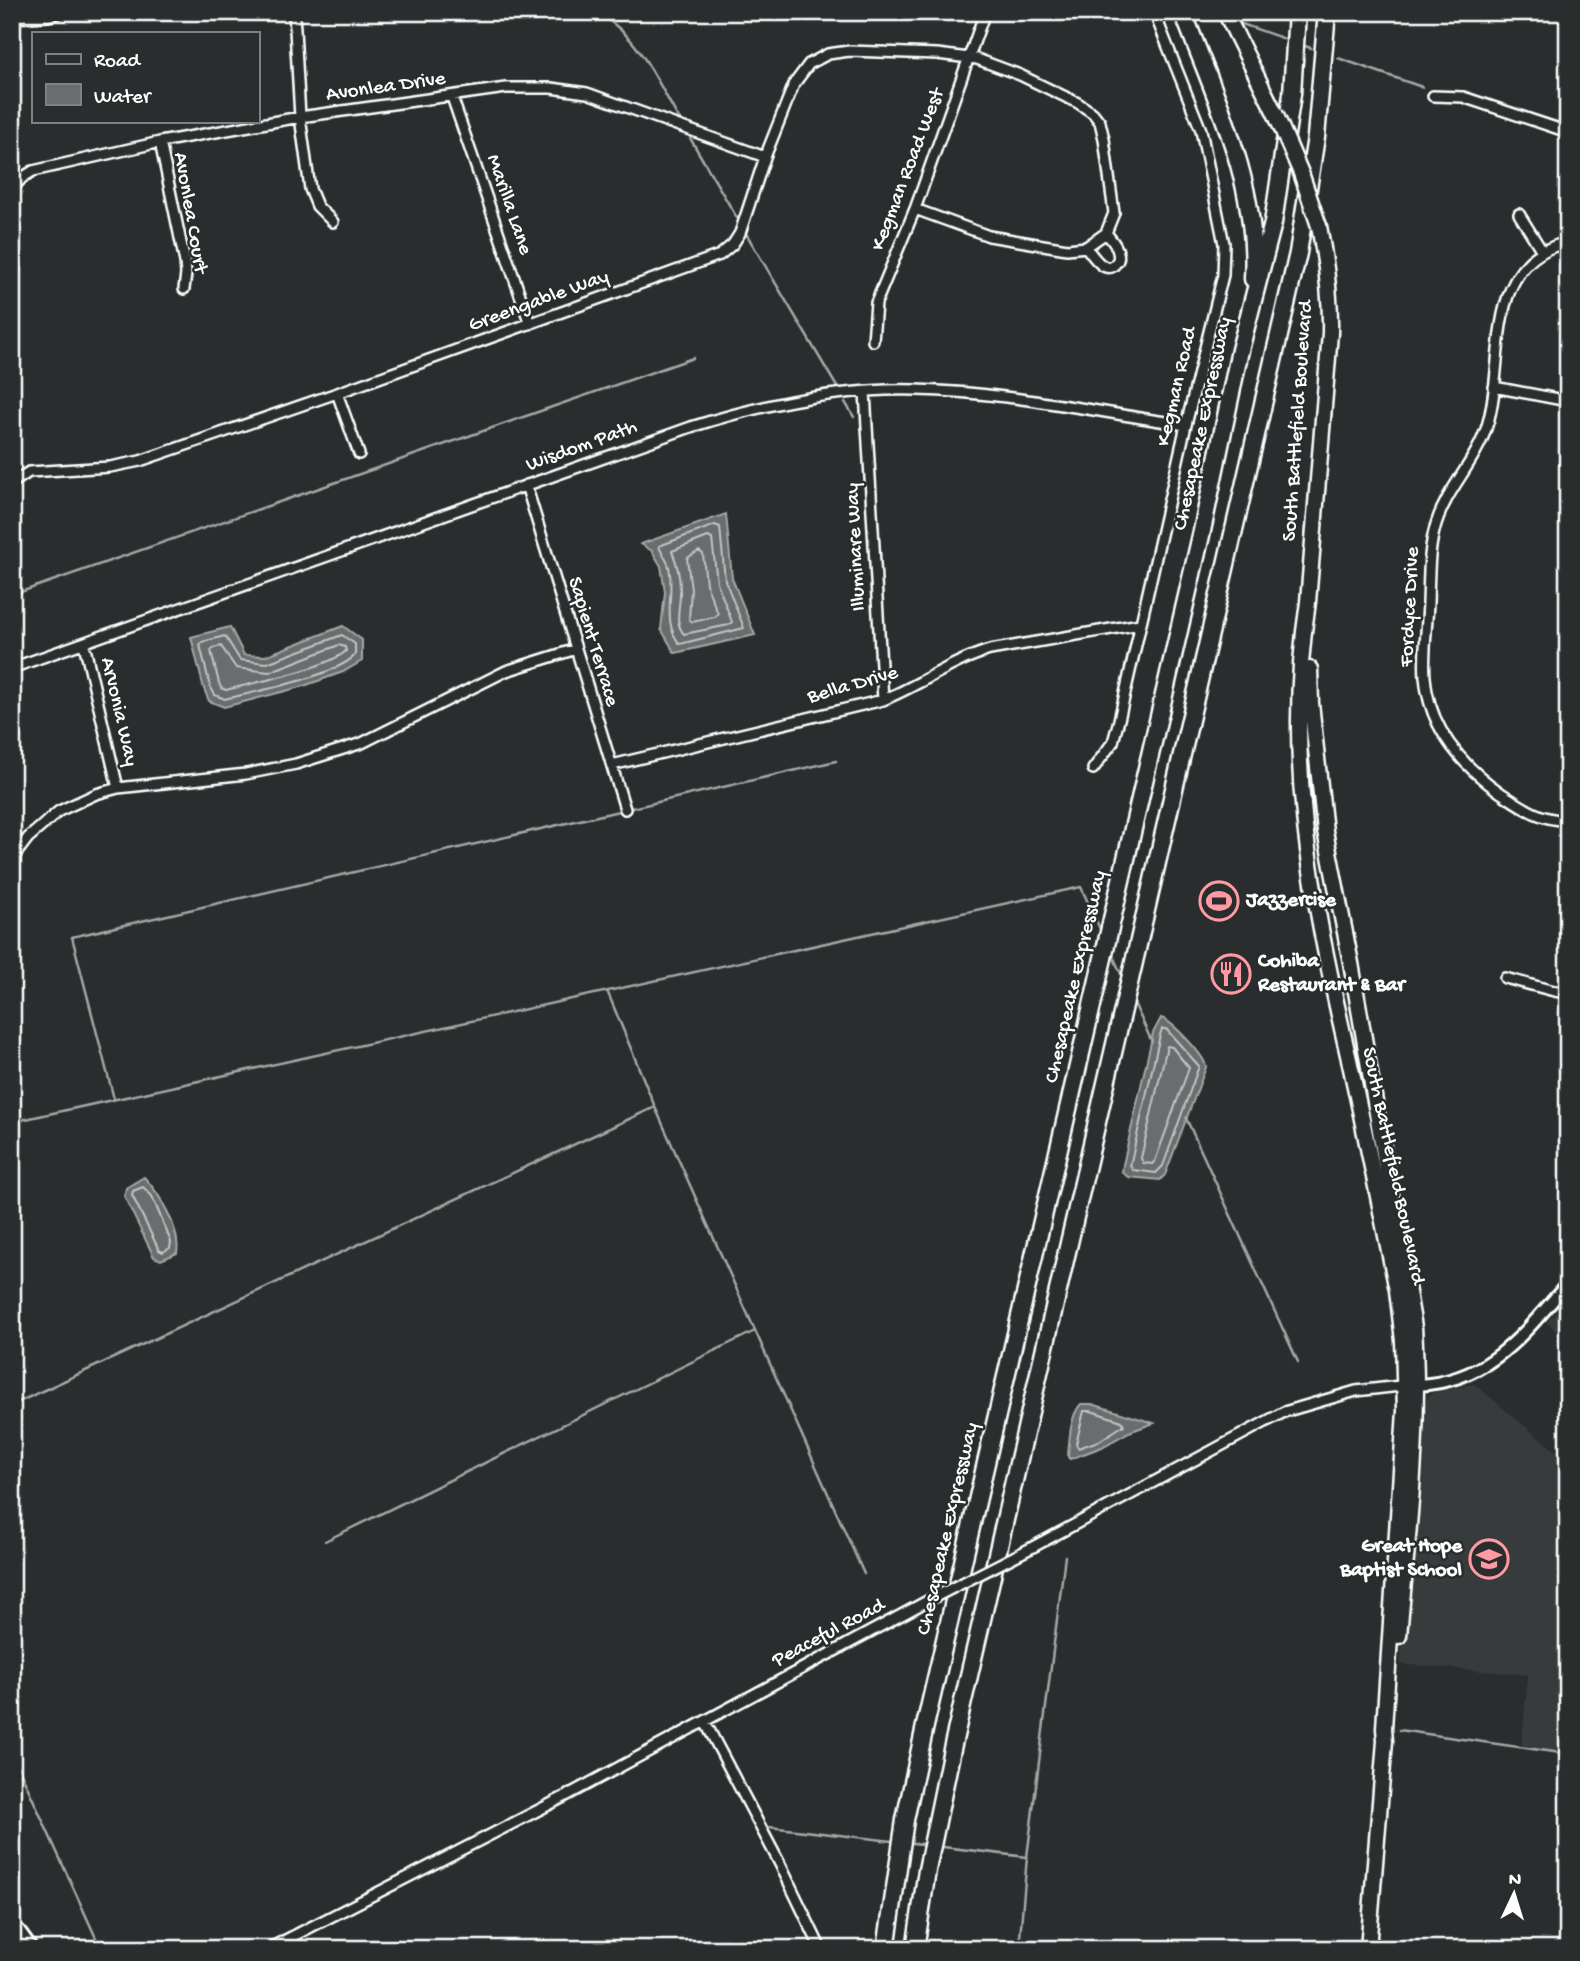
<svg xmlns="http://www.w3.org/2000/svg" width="1580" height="1961" font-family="'Gochi Hand',sans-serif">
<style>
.built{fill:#373a3b}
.water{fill:#6a6c6d;stroke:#a6a7a7;stroke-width:2}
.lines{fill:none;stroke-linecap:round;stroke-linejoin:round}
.shore{stroke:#c3c4c5;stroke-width:2}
.stream{stroke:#a6a7a7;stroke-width:2.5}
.minor-casing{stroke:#fff;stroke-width:14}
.tertiary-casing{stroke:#fff;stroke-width:16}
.primary-casing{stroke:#fff;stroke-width:19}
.motorway-casing{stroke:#fff;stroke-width:21}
.minor{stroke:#2a2d2e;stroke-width:9}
.tertiary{stroke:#2a2d2e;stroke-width:10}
.primary{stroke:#2a2d2e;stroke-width:14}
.motorway{stroke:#2a2d2e;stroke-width:16}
.minor-bridge-casing{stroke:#fff;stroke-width:14;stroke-linecap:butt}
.primary-bridge-casing{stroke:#fff;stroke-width:19;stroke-linecap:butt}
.minor-bridge{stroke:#2a2d2e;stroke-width:9}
.primary-bridge{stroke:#2a2d2e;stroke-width:14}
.labels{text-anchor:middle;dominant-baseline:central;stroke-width:5;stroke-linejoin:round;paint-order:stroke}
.street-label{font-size:21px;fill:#fff;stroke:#2a2d2e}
.poi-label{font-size:21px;font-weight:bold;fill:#fff;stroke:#2a2d2e;text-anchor:start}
</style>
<rect width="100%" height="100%" fill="#2a2d2e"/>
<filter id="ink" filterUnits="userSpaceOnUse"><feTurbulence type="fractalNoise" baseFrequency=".0143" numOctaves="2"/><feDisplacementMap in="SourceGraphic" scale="14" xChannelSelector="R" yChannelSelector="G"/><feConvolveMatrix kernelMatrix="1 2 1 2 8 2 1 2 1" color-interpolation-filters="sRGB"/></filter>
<g filter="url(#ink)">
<!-- built -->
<path class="built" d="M1568 1302V1342L1546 1322Z
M1474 1384 1559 1454 1568 1444V1753L1521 1749 1528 1675 1400 1664 1421 1451 1422 1409 1429 1396 1435 1392Z"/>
<!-- water -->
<path class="water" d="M726 514 732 578 755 635 675 653 661 629 665 592 661 566 652 551 641 544Z
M343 626 362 640V661L343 672 301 687 224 707 209 701 204 689 191 637 230 627 244 655 265 656Z
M1161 1018C1172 1021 1205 1056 1206 1067L1165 1175 1160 1180 1128 1177 1122 1172 1123 1165 1153 1033Z
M144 1177C160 1194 181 1230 177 1253L161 1260 154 1257 124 1196 126 1188Z
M1081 1404H1092L1154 1423 1129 1432 1102 1447 1070 1459 1068 1457C1069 1442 1070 1415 1081 1404Z"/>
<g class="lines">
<!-- shore -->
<path class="shore" d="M715 525 720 527 725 580 744 628 680 644C661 623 675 593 669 567 667 559 661 553 659 546Z
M708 537 712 539 717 582 732 622 729 625 684 634C673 622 681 606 680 590 680 577 677 563 672 551Z
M699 551 703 554 706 584 718 614 715 617 692 622 689 619 691 590 687 558Z
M342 635 355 644V655C337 676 254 692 225 699L215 695 210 686 200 645 202 642 225 636 240 660 267 663Z
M339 645 345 647 346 651C328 668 253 683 226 690L221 688 219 683 211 651 213 648 221 646 236 668 269 672Z
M1166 1029 1199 1066 1163 1166 1156 1173 1133 1170 1130 1166 1160 1035 1162 1029Z
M1167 1046 1172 1047 1189 1068 1155 1161 1152 1164 1143 1163 1141 1158Z
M143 1187 152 1196 171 1242 170 1248 163 1252 159 1250 132 1195 133 1191Z
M1084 1411H1091L1122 1421 1124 1425 1099 1441 1078 1448 1076 1444Z"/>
<!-- stream -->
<path class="stream" d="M593 12C637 30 656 80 679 119
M1239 23 1285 39
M1305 46 1311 48
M1338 58 1422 87
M1521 121 1568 137
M690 138 737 218
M747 235 837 387
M845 402 854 417
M12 595 693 358
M1113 956 1122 976
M608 993 655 1107 864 1574
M1134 1003 1152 1042
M114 1099 72 937 836 761
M1186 1118 1298 1362
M12 1122 1081 887 1100 929
M12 1405 655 1107
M325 1541 755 1331
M1399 1730 1568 1754
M12 1753 101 1949
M769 1827 892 1841
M912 1843 922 1844
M943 1847 1027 1857
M1019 1949 1027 1857 1065 1556"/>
<!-- minor casing -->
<g class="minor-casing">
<path id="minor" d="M294 12 300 117 310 189 317 206 333 222
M12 18 48 16 61 12
M1433 96 1463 97 1568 132
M452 97 530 324
M160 142 185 262 186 274 184 289
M12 189 22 178 33 171 160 142 300 117 506 88H551L587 93 765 157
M1519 214 1542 251
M1568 242C1481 262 1507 362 1487 426 1476 462 1447 488 1436 524 1428 550 1429 577 1428 603 1427 628 1423 653 1425 677 1429 728 1461 765 1501 793 1522 807 1541 821 1568 820
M12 246 14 255
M1086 247C1092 255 1106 277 1116 263 1119 260 1119 256 1118 252 1117 245 1110 238 1106 233
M873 341 876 303 915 209 985 12
M1494 387 1568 401
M865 392 883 700
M337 393 359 454
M12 483 29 472 110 467 140 461 337 393 720 255 733 244 740 233 765 157 794 84 809 64 828 54 849 51 937 54 977 59 1020 75 1078 103 1093 113 1100 122 1104 139 1114 213 1106 233 1086 247 1067 249 989 236 915 209
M526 485 625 809
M84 644 118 788
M12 668 691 427C763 404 839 388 916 390 1006 392 1097 412 1186 425
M612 765 883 700C920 685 952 661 990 650L1140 624
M1093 769 1113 742 1119 720 1186 425 1223 275 1224 244 1201 130 1154 12
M12 859 28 838 59 811 96 794 118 788 246 774 296 764 362 743 506 671 576 649
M1505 978 1554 991 1568 993
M1031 1548 1284 1412 1356 1391 1409 1385
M705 1722 780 1864 821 1949
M12 1920 33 1949
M268 1949 564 1797 931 1599"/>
</g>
<!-- tertiary casing -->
<g class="tertiary-casing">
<path id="tertiary" d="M1417 1385C1490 1382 1524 1333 1568 1283"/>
</g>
<!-- primary casing -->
<g class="primary-casing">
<path id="primary" d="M1225 12 1275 113
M1319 226C1326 262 1331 296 1330 333L1308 602C1284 755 1311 893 1345 1042 1364 1124 1380 1208 1397 1290L1403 1341 1405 1411 1384 1728 1385 1741 1368 1949
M1310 669 1311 703 1325 831 1351 963 1414 1327C1421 1433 1408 1531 1399 1636"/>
</g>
<!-- motorway casing -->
<g class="motorway-casing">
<path id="motorway" d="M1183 12C1215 97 1259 185 1253 279
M886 1949 905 1820 925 1726 1202 531 1240 350 1273 223 1292 94 1297 12
M915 1949 927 1870 952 1749 1298 253 1316 137 1327 12"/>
</g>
<!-- minor -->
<use href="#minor" class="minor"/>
<!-- tertiary -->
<use href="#tertiary" class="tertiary"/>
<!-- primary -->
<use href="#primary" class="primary"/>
<!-- motorway -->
<use href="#motorway" class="motorway"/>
<!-- minor-bridge casing -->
<g class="minor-bridge-casing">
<path id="minor-bridge" d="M931 1599 1031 1548"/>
</g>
<!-- primary-bridge casing -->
<g class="primary-bridge-casing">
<path id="primary-bridge" d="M1275 113 1301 173 1319 226"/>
</g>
<!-- minor-bridge -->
<use href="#minor-bridge" class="minor-bridge"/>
<!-- primary-bridge -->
<use href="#primary-bridge" class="primary-bridge"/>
</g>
</g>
<!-- icons -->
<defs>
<g id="stadium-ring" transform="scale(2.0125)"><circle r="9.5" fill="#2a2d2e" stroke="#ff9aa2" stroke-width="1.5"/><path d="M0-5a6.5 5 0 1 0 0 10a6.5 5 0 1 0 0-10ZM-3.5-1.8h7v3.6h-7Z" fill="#ff9aa2"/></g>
<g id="restaurant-ring" transform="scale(2.0125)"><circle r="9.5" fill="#2a2d2e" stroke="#ff9aa2" stroke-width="1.5"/><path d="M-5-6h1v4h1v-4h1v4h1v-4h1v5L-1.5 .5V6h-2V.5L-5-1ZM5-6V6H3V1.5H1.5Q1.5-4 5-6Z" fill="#ff9aa2"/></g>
<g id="school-ring" transform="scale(2.0125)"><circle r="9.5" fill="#2a2d2e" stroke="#ff9aa2" stroke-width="1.5"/><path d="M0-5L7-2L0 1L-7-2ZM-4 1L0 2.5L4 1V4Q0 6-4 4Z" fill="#ff9aa2"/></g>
</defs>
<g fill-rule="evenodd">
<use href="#stadium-ring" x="1219" y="901"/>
<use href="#restaurant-ring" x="1231" y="974"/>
<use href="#school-ring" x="1489" y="1559"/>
</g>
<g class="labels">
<!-- street labels -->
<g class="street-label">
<text transform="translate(386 88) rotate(-8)">Avonlea Drive</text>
<text transform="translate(909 170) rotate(-69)">Kegman Road West</text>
<text transform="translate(508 205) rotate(71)">Marilla Lane</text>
<text transform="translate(189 213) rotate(80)">Avonlea Court</text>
<text transform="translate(539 302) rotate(-20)">Greengable Way</text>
<text transform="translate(1178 387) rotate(-77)">Kegman Road</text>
<text transform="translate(1299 421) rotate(-86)">South Battlefield Boulevard</text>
<text transform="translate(1204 424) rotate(-78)">Chesapeake Expressway</text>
<text transform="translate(582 447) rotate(-20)">Wisdom Path</text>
<text transform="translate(857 547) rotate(-93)">Illuminare Way</text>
<text transform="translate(1411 607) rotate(-87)">Fordyce Drive</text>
<text transform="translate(592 642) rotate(73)">Sapient Terrace</text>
<text transform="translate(853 686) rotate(-16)">Bella Drive</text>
<text transform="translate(118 712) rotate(77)">Arvonia Way</text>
<text transform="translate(1077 977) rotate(-77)">Chesapeake Expressway</text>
<text transform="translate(1392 1166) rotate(78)">South Battlefield Boulevard</text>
<text transform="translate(949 1529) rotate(-77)">Chesapeake Expressway</text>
<text transform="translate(829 1634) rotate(-28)">Peaceful Road</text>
</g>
<!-- poi labels -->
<g class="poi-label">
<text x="1246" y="901">Jazzercise</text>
<text x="1258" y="962">Cohiba<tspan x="1258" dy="24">Restaurant &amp; Bar</tspan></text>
<text x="1462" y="1547" text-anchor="end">Great Hope<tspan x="1462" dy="24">Baptist School</tspan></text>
</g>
</g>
<!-- margin -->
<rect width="1580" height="1961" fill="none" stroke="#2a2d2e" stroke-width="42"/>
<rect x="21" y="21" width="1538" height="1919" fill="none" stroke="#fff" stroke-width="2.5" filter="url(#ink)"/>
<!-- legend -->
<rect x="32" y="32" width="228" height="91" fill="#2a2d2e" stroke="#7f8182" stroke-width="2"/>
<rect x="46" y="54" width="35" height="10" fill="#2a2d2e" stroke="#7f8182" stroke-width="2"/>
<text x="94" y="66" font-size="21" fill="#ffffff">Road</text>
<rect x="46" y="84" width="35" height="21" fill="#6a6c6d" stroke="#7f8182" stroke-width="2"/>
<text x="94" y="102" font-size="21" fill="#ffffff">Water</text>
<!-- north arrow -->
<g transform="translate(1514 1894) rotate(4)" stroke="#2a2d2e" stroke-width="5" paint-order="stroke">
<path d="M0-5L12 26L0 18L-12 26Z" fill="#ffffff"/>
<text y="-10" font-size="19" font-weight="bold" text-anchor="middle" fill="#ffffff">N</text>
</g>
</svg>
